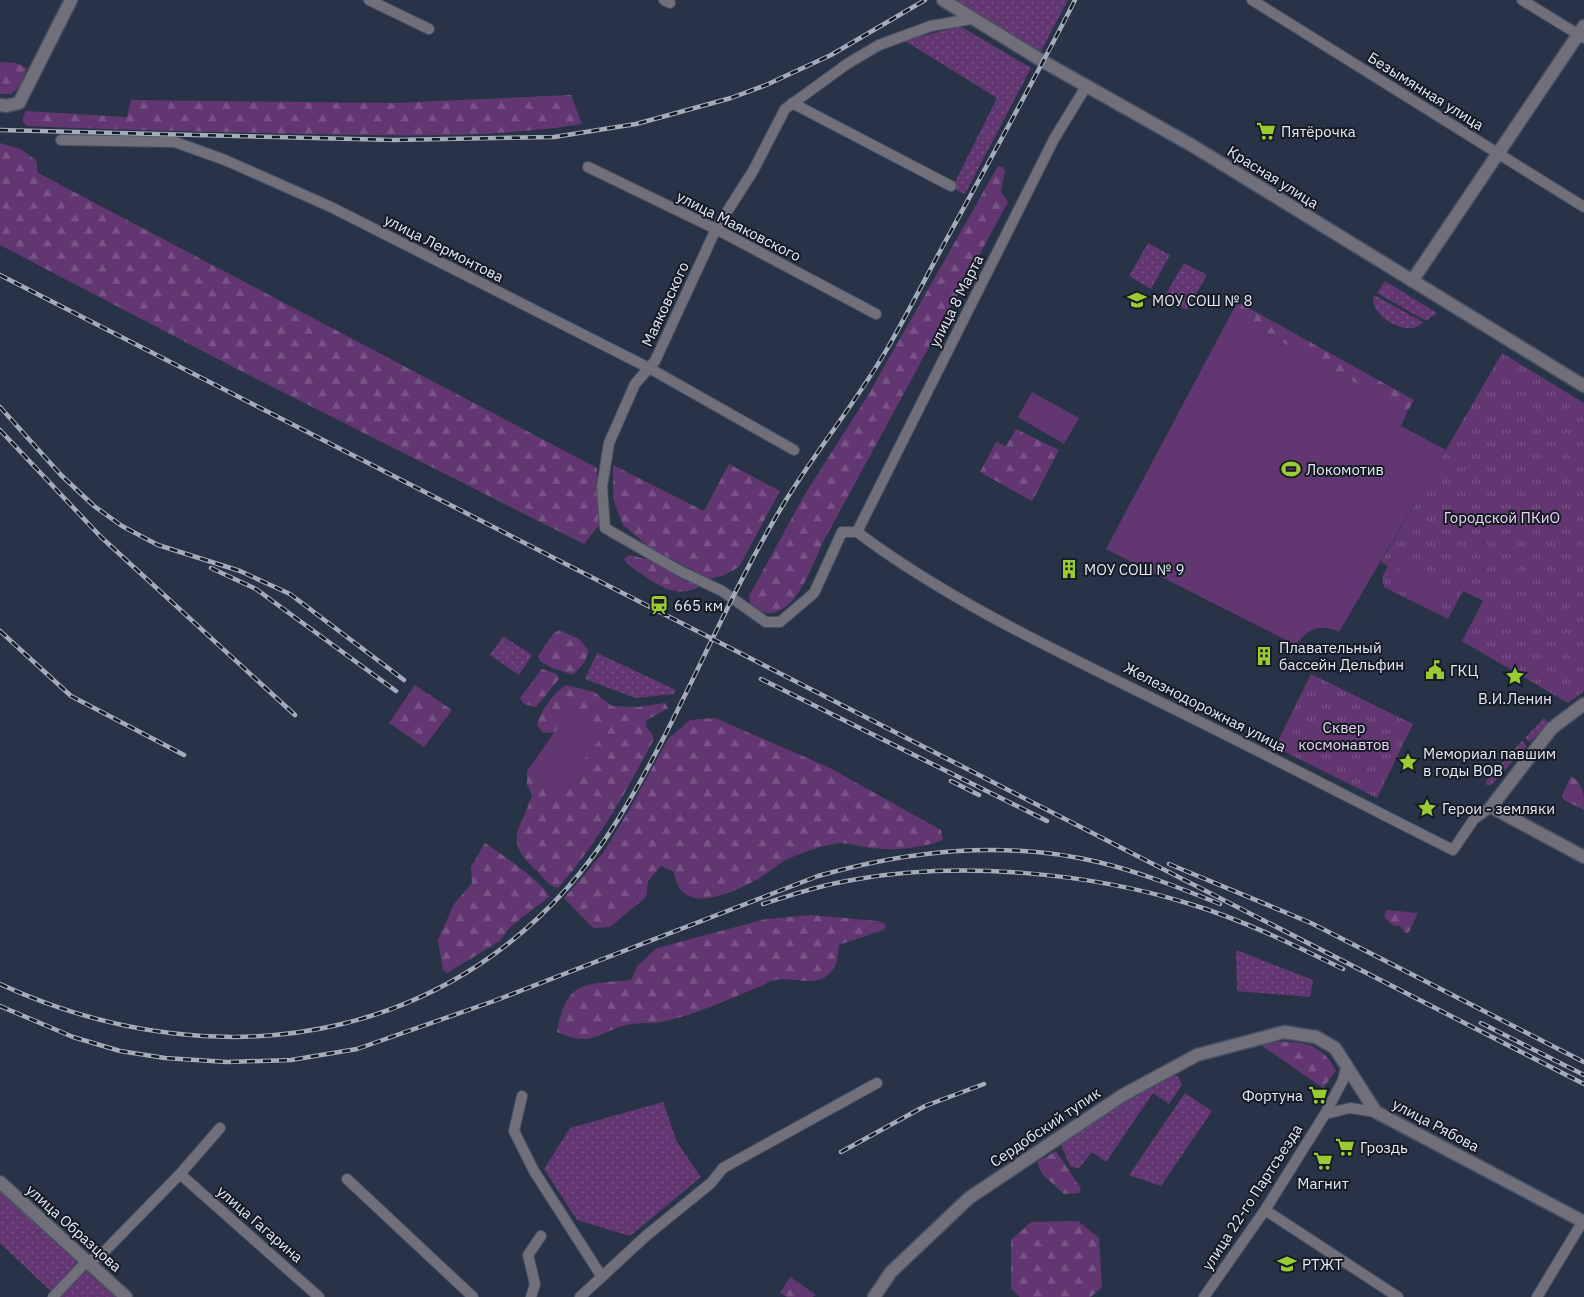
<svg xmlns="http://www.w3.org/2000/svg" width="1584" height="1297" font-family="'IBM Plex Sans',sans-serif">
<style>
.grass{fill:url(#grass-dots)}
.forest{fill:url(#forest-firs)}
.park{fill:url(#park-tufts)}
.pitch{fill:#623771}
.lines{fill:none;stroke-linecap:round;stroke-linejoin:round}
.minor-casing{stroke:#475063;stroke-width:12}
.tertiary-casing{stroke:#475063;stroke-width:15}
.minor{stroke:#706f7a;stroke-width:10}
.tertiary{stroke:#706f7a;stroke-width:12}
.rail-casing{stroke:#a4acbc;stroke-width:4.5}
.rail{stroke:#161b24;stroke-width:2.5;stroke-dasharray:8;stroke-linecap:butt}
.labels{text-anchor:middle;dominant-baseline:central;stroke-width:4;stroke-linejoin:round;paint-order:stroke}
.street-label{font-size:15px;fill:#e4ebf8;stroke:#161b24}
.poi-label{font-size:15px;fill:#e4ebf8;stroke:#161b24;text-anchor:start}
.park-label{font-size:15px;fill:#efd4f9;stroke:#161b24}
</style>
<defs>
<pattern id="grass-dots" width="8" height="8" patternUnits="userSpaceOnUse" patternTransform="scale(1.25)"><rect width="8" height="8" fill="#623771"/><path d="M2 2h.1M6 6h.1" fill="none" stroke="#785486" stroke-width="1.8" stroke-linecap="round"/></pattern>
<pattern id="forest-firs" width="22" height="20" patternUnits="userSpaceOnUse" patternTransform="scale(1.25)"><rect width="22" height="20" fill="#623771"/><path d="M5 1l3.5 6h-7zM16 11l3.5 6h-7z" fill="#785486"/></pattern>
<pattern id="park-tufts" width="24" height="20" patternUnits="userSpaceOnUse" patternTransform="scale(1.25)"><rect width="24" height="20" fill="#623771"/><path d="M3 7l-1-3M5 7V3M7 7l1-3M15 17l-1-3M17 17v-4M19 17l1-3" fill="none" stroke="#785486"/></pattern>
</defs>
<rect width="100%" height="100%" fill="#293347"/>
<!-- grass -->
<path class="grass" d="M954 0H1068L1040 53Z
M960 26 1031 68 965 194 952 188 997 98 905 41Z
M1148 243 1170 255 1151 289 1129 276Z
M1184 263 1207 275 1186 310 1164 297Z
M1385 281 1437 313 1426 321 1377 293Z
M1374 295 1423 322C1409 340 1367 315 1374 295Z
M503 636 532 655 519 675 490 655Z
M597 653 676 690 674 694 635 698 585 679Z
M1544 718 1549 723 1530 742 1525 738Z
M1522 741 1527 746 1491 785H1486V781Z
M1236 950 1313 980 1310 997 1237 991Z
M1172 1071 1178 1077 1182 1085 1169 1104 1153 1093 1106 1162 1092 1152 1079 1168 1071 1167 1062 1148 1063 1142 1147 1086Z
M1185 1093 1212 1111 1161 1186 1129 1175Z
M663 1102 677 1142 701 1177 630 1236 577 1220 544 1169 570 1128Z
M0 1182 126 1297H57L0 1243Z"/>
<!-- forest -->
<path class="forest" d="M0 62 16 63 27 68 21 85 11 94H0Z
M571 95 582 124C494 138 403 136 314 134 218 132 122 130 26 126 22 121 22 117 26 111L127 117 131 100 395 103Z
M0 143 20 149 36 160 38 173 597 468 599 525 584 544 237 369 0 245Z
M998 166 1003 167 1005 171 1001 192 1008 202 823 542C810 570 790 634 751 606L749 596 805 494 867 397Z
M1238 302 1414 400 1407 412 1231 314Z
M1016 429 1059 450 1032 501 980 472 996 442 1006 446Z
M729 464 780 491 739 567 722 576 709 579 649 547 623 525 613 499V465L704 511Z
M629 555 658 562 700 586C674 603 647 577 627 564L624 559Z
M559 630 579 639 589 651 584 663 573 675 550 667 540 661 538 656 553 634Z
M542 669 557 674 559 679 536 707 524 704 520 698Z
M415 685 452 710 424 747 389 723Z
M566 685 594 692 612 706 638 707 665 703 668 708 647 720 646 726 653 736V741C626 792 597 844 558 888 548 886 544 878 537 871 502 838 520 833 532 795L527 785V771L558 794 574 706 555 732 543 733 537 725C540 712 554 692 566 685Z
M715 718 828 767 941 830 943 840C921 848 895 851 871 848 862 847 851 843 841 843 825 844 804 852 790 858 777 863 767 875 754 881 728 895 680 916 674 872L661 866 648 881 646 897 610 927 593 928 564 898 603 853 632 805 668 739 690 720Z
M1571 776C1584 784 1584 795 1584 810L1564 800 1562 796Z
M485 843C498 852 546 884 549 897L510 927 500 941 447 973 443 970 438 940 454 904 472 883 471 867Z
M1386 910 1418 913 1409 932 1406 933 1399 925 1394 926 1384 917Z
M812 915 877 921 884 923 886 927 883 930 839 945C838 952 838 962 834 968 817 995 784 969 764 985 731 998 696 1015 661 1022 649 1024 635 1022 623 1026 594 1035 590 1047 557 1032 566 978 586 985 631 980L637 966 657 948 766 919Z
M1275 1042C1302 1041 1323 1044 1336 1071L1323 1088 1261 1045Z
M1056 1151 1081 1189 1079 1193 1064 1194 1043 1175 1037 1162Z
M1078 1221 1099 1238 1102 1287 1091 1297H1020L1011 1289V1240L1031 1222Z
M790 1277 815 1294 813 1297H787L780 1293Z"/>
<!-- park -->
<path class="park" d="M1502 353 1584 403V691L1568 703 1462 641 1483 601 1463 591 1448 619 1384 587 1382 577 1388 566 1381 562Z
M1311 674 1413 724 1377 798 1275 747Z"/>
<!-- pitch -->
<path class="pitch" d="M1231 314 1407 412 1401 426 1446 450 1339 632C1322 623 1306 629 1296 645L1106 549Z
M1032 392 1079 418 1064 444 1018 417Z
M1402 563 1450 589 1439 609 1391 584Z
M573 706 606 731 558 794 527 771Z"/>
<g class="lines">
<!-- minor casing -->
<g class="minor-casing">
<path id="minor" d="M369 0 429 29
M664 0 670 3
M1252 0 1584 207
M1522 0 1584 38
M792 103 951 186
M61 140 175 142 225 160 331 207 649 368 794 450
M588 167 716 229 876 314
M857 532H842L814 593 780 622H766L722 591 680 571 605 528 602 487 609 443 635 384 655 361 716 229 753 171 785 109 847 64 879 45 931 26 971 19
M857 532C949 601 1057 651 1160 702 1258 750 1355 801 1453 850L1474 819 1491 807
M857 532 1054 139 1087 85
M522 1096 514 1131 534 1171 602 1277
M1325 1114 1350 1108 1376 1112
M180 1174 319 1297
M347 1179 473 1297
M1265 1210 1398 1297
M53 1297 87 1261 99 1257 180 1174 220 1128
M531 1297 535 1284 528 1255 541 1236
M580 1297 647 1235 711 1183 723 1168 877 1083
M1204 1297 1265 1210 1325 1114 1343 1080 1347 1064
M1537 1297 1583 1221"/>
</g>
<!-- tertiary casing -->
<g class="tertiary-casing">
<path id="tertiary" d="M943 0 1044 62 1193 146 1584 386
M0 105 6 106 19 103 71 0
M1412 281 1584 26
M1584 704 1552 728 1491 807 1584 857
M0 1182 126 1297
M874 1297 891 1272 969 1198 1123 1095 1197 1055 1284 1032 1316 1037 1335 1048 1376 1112 1584 1222"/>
</g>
<!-- minor -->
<use href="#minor" class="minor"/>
<!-- tertiary -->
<use href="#tertiary" class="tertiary"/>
<!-- rail casing -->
<g class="rail-casing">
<path id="rail" d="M0 130 394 140 554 137 636 124 731 98 766 85 831 55 925 0
M0 275 1584 1084
M0 407 61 475 94 506 122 526 158 545 240 571 290 594 404 680
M0 430 101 537 295 715
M211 568 256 589 396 691
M0 631 71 696 184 755
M761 679 1047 821
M951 781 979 795
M1169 864 1311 923 1584 1062
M763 904C794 894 825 884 858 879 961 861 1091 873 1190 904 1243 920 1294 945 1343 969
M0 984C226 1088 480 1041 617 821 681 718 723 603 786 500 818 448 857 401 887 349 909 311 929 271 950 233 992 156 1035 79 1075 0
M0 1006 73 1037 120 1051 165 1058 227 1062 291 1060 357 1049 494 1001 818 876C911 850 1004 840 1098 862 1140 872 1180 888 1220 904
M1481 1023 1584 1075
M841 1152 925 1106 984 1084"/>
</g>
<!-- rail -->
<use href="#rail" class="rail"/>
</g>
<!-- icons -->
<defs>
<g id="supermarket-bare" transform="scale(1.5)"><path d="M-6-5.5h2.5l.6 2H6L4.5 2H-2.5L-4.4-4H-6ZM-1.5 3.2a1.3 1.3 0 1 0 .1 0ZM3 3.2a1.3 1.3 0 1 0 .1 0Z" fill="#9bcb33" stroke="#161b24" stroke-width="2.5" paint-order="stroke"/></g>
<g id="school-bare" transform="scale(1.5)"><path d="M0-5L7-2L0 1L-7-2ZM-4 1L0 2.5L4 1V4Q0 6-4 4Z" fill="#9bcb33" stroke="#161b24" stroke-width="2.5" paint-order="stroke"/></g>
<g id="stadium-bare" transform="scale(1.5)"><path d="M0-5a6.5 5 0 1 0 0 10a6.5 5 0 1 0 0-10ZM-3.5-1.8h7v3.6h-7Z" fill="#9bcb33" stroke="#161b24" stroke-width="2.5" paint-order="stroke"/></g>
<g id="building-bare" transform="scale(1.5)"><path d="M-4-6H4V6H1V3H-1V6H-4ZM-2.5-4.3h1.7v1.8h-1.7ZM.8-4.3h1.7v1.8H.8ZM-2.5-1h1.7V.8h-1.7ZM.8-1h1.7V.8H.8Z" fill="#9bcb33" stroke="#161b24" stroke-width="2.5" paint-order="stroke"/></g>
<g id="station-bare" transform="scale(1.5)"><path d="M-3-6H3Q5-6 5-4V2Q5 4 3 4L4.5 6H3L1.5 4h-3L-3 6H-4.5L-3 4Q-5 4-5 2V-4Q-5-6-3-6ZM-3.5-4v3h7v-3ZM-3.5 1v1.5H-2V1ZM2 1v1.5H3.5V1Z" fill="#9bcb33" stroke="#161b24" stroke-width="2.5" paint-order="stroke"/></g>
<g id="civic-bare" transform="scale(1.5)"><path d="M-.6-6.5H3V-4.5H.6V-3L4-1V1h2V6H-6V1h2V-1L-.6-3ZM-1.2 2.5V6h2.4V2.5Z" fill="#9bcb33" stroke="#161b24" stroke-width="2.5" paint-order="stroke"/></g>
<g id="sight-bare" transform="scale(1.5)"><path d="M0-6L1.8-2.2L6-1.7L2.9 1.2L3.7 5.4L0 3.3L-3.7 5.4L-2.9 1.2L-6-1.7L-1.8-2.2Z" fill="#9bcb33" stroke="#161b24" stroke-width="2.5" paint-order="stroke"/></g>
<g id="university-bare" transform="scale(1.5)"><path d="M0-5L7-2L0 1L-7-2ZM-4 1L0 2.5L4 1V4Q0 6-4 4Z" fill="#9bcb33" stroke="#161b24" stroke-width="2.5" paint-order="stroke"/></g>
</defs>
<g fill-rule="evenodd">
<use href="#supermarket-bare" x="1266" y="131"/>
<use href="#school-bare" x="1137" y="300"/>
<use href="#stadium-bare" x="1291" y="469"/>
<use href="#building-bare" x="1069" y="569"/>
<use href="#station-bare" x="659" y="605"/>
<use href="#building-bare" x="1264" y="656"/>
<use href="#civic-bare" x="1435" y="670"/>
<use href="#sight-bare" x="1515" y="676"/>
<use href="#sight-bare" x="1408" y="762"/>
<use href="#sight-bare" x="1427" y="808"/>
<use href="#supermarket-bare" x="1318" y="1095"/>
<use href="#supermarket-bare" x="1345" y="1147"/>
<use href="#supermarket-bare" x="1323" y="1161"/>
<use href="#university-bare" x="1287" y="1264"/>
</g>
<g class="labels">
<!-- street labels -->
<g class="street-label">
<text transform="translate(1426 91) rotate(32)">Безымянная улица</text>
<text transform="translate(1273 177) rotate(32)">Красная улица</text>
<text transform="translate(739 226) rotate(27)">улица Маяковского</text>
<text transform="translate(444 248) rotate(27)">улица Лермонтова</text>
<text transform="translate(956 301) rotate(-63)">улица 8 Марта</text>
<text transform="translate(665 304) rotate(-65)">Маяковского</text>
<text transform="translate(1205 707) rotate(27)">Железнодорожная улица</text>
<text transform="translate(1436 1125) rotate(28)">улица Рябова</text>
<text transform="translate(1045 1127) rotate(-34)">Сердобский тупик</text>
<text transform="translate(1252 1197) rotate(-57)">улица 22-го Партсъезда</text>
<text transform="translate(260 1224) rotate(41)">улица Гагарина</text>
<text transform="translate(74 1228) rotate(42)">улица Образцова</text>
</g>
<!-- poi labels -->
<g class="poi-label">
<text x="1281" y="131">Пятёрочка</text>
<text x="1152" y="300">МОУ СОШ № 8</text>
<text x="1306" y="469">Локомотив</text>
<text x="1084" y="569">МОУ СОШ № 9</text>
<text x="674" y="605">665 км</text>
<text x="1279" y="647">Плавательный<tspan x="1279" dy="17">бассейн Дельфин</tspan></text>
<text x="1450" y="670">ГКЦ</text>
<text x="1515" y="698" text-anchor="middle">В.И.Ленин</text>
<text x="1423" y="753">Мемориал павшим<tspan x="1423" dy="17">в годы ВОВ</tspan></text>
<text x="1442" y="808">Герои - земляки</text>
<text x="1303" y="1095" text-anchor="end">Фортуна</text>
<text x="1360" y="1147">Гроздь</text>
<text x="1323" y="1183" text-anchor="middle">Магнит</text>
<text x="1302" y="1264">РТЖТ</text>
</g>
<!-- park labels -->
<g class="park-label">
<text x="1502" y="517">Городской ПКиО</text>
<text x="1344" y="727">Сквер<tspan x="1344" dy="17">космонавтов</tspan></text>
</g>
</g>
</svg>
